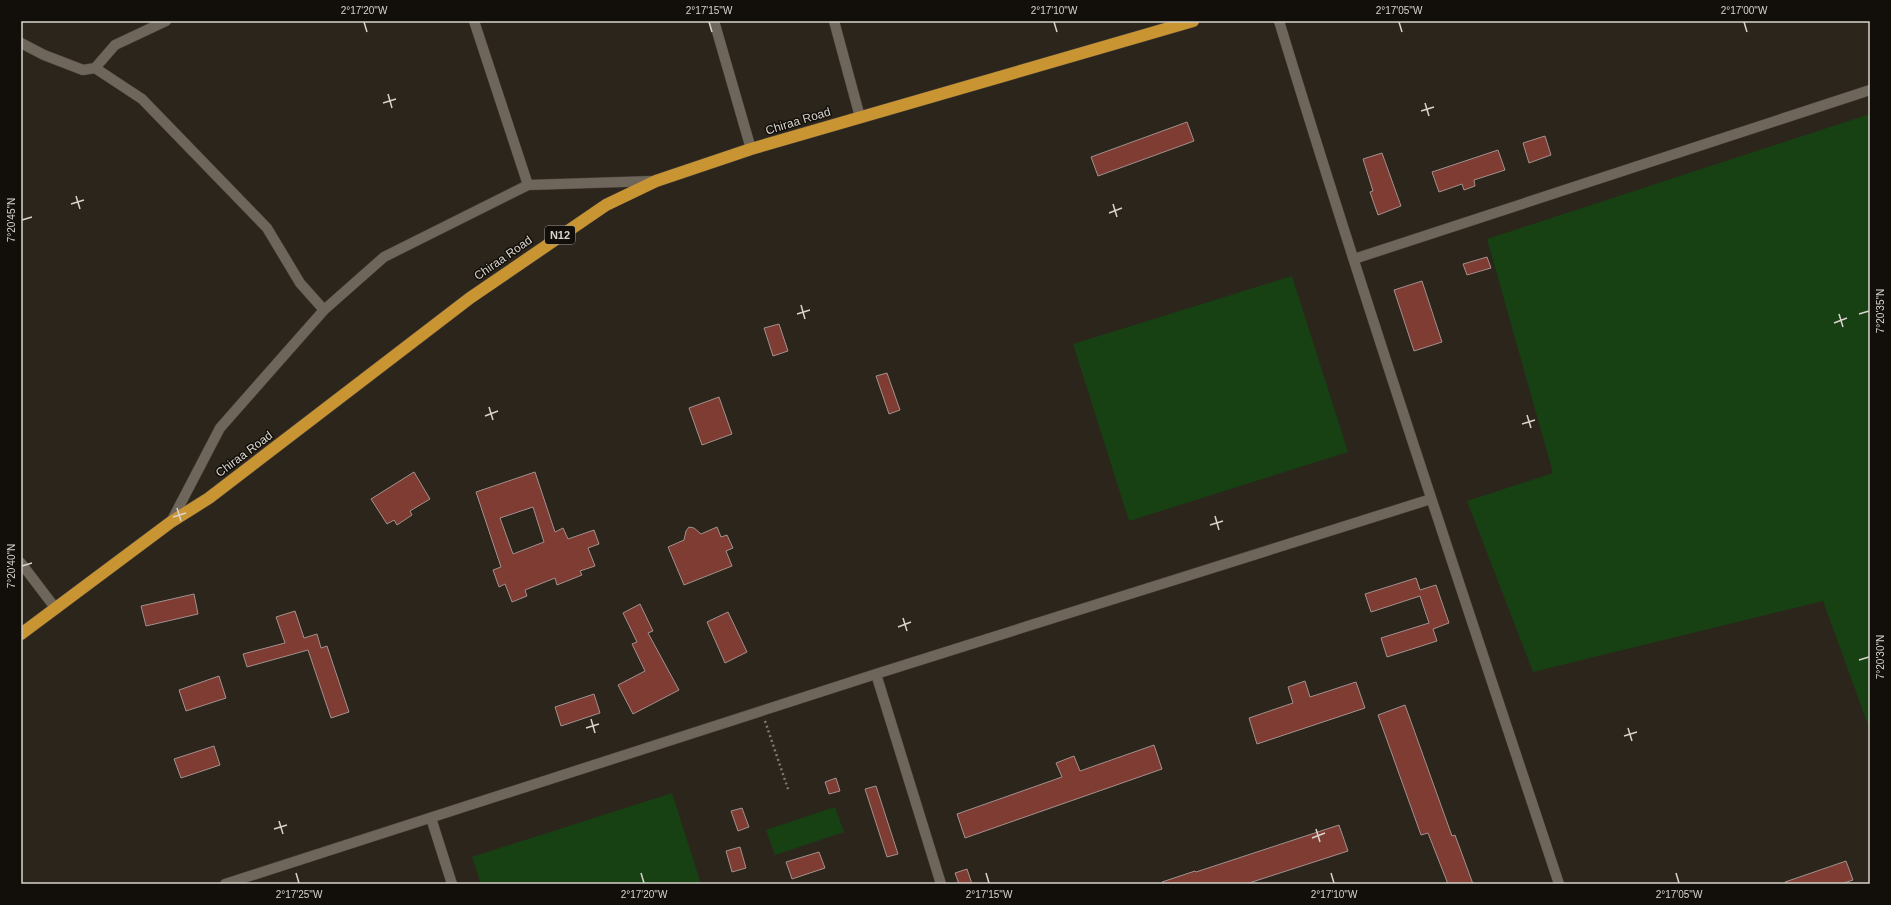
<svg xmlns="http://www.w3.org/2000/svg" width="1891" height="905" font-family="Helvetica,sans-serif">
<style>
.green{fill:#174113}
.building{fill:#7f3c33;stroke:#a2918e;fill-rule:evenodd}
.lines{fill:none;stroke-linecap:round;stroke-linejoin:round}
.street-casing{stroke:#48413a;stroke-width:11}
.highway-casing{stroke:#48413a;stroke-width:13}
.path{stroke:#7e786f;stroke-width:2.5;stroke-dasharray:2 3;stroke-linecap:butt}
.street{stroke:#6f665b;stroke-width:10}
.highway{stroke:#c99533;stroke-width:12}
.ticks{fill:none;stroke:#d8d3cd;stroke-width:1.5}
.labels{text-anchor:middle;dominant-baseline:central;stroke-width:3;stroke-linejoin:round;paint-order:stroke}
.shield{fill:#120f0a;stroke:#9d9892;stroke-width:1}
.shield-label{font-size:11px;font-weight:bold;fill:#d8d3cd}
.street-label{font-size:12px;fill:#d8d3cd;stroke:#120f0a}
.neatline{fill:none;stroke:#d8d3cd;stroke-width:1.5}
.ticks-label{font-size:10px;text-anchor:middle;fill:#d8d3cd}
</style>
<rect width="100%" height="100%" fill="#2c251b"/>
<!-- green -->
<path class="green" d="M1870 114V730L1823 601 1533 672 1467 501 1553 473 1487 239Z
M1292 276 1348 452 1129 521 1073 344Z
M672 793 701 884H481L472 857Z
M835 807 844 832 775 855 766 830Z"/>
<!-- building -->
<path class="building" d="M1187 122 1194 141 1098 176 1091 157Z
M1545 136 1551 155 1529 163 1523 143Z
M1498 150 1505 170 1474 180 1475 186 1464 190 1462 184 1439 192 1432 172Z
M1382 153 1401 206 1378 215 1370 192 1373 191 1363 159Z
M1487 257 1491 268 1467 275 1463 264Z
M1422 281 1442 342 1414 351 1394 290Z
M779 324 788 351 773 356 764 328Z
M887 373 900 410 889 414 876 376Z
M719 397 732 434 702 445 689 408Z
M414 472 430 499 410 511 412 515 397 525 394 520 387 524 371 499Z
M535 472 555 532 563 528 568 539 594 530 599 544 588 548 595 566 580 571 582 575 557 585 555 578 525 590 527 596 512 602 505 584 499 587 493 570 501 567 476 492ZM533 507 544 542 513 554 500 518Z
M689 527 694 528 701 534 717 527 721 537 727 535 733 548 726 551 732 566 684 585 668 547 684 540 686 531Z
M1416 578 1420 590 1436 585 1449 623 1433 629 1437 641 1387 657 1381 638 1429 623 1420 596 1371 612 1365 594Z
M194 594 198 614 146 626 141 606Z
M640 604 653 631 648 633 679 690 633 714 618 685 645 671 632 644 637 642 623 613Z
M295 611 304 638 317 634 321 648 327 646 349 712 331 718 308 650 247 667 243 654 285 643 276 617Z
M728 612 747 652 725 663 707 622Z
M219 676 226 698 186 711 179 690Z
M1305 681 1310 697 1356 682 1365 708 1257 744 1249 718 1293 703 1288 687Z
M594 694 600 713 561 726 555 707Z
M1405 705 1452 836 1455 835 1473 884H1448L1428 833 1421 835 1378 715Z
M1154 745 1162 769 965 838 957 814 1062 777 1056 763 1074 756 1080 771Z
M214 746 220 765 181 778 174 759Z
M836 778 840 791 829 794 825 782Z
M876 786 898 854 887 857 865 789Z
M742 808 749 827 738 831 731 811Z
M1339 825 1348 851 1246 884H1162V882L1195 871 1196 872Z
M740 847 746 868 732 872 726 851Z
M819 852 825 868 792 879 786 862Z
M1846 861 1853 880 1841 884H1786L1785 882Z
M967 869 972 884H959L955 873Z"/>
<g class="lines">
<!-- street casing -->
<g class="street-casing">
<path id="street" d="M474 21 528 185
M714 21 751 149
M834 21 860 117
M1279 21C1367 310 1464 597 1559 884
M21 43 44 55 83 70 95 68 115 45 166 21
M95 68 142 99 267 228 300 283 324 310
M1354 259 1870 90
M171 522 220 428 324 310 384 257 528 185 653 181
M21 563 56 609
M876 674 941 884
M431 818 452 884
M225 884 876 674 1431 499"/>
</g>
<!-- highway casing -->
<g class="highway-casing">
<path id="highway" d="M21 634 171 522 209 498 470 298 606 205 656 181 751 149 1193 21"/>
</g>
<!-- path -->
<path class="path" d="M765 721 789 792"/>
<!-- street -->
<use href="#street" class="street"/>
<!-- highway -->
<use href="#highway" class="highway"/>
</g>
<!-- ticks -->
<path class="ticks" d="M364 22 367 32M709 22 712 32M1054 22 1057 32M1399 22 1402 32M1744 22 1747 32M388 94 392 108M383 103 396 99M1425 103 1429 116M1421 111 1434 107M76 196 80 209M71 204 84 200M1113 204 1117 217M1109 213 1122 208M22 220 32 217M801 305 805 319M797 314 810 310M1839 314 1843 327M1859 314 1869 311M1834 323 1847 318M489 407 493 420M1527 415 1531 428M485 416 498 411M1522 424 1535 420M177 508 181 521M1215 516 1219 530M173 517 186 513M1210 525 1223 521M22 566 32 563M903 618 907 631M898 627 911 622M1859 660 1869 657M591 719 595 733M586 728 599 724M1628 728 1632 741M1624 736 1637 732M279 821 283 834M274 829 287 825M1316 829 1320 842M1312 838 1325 833M296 873 299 883M641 873 644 883M986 873 989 883M1331 873 1334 883M1676 873 1679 883"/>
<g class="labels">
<!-- shield labels -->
<rect class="shield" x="545" y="226" width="30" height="18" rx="3"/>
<g class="shield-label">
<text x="560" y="235">N12</text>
</g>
<!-- street labels -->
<g class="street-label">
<text transform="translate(798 121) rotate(-17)">Chiraa Road</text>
<text transform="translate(503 258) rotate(-35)">Chiraa Road</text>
<text transform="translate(244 454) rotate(-37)">Chiraa Road</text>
</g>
</g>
<!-- border -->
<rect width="1891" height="905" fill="none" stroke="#120f0a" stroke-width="44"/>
<rect x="22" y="22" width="1847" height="861" class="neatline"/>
<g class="ticks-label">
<text x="364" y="14">2°17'20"W</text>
<text x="709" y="14">2°17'15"W</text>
<text x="1054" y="14">2°17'10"W</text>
<text x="1399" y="14">2°17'05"W</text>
<text x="1744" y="14">2°17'00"W</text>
<text transform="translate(11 220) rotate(-90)" y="4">7°20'45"N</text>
<text transform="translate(1880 311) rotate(-90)" y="4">7°20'35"N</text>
<text transform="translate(11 566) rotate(-90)" y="4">7°20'40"N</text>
<text transform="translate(1880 657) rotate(-90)" y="4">7°20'30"N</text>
<text x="299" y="898">2°17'25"W</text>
<text x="644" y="898">2°17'20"W</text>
<text x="989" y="898">2°17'15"W</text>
<text x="1334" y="898">2°17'10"W</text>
<text x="1679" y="898">2°17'05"W</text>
</g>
</svg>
